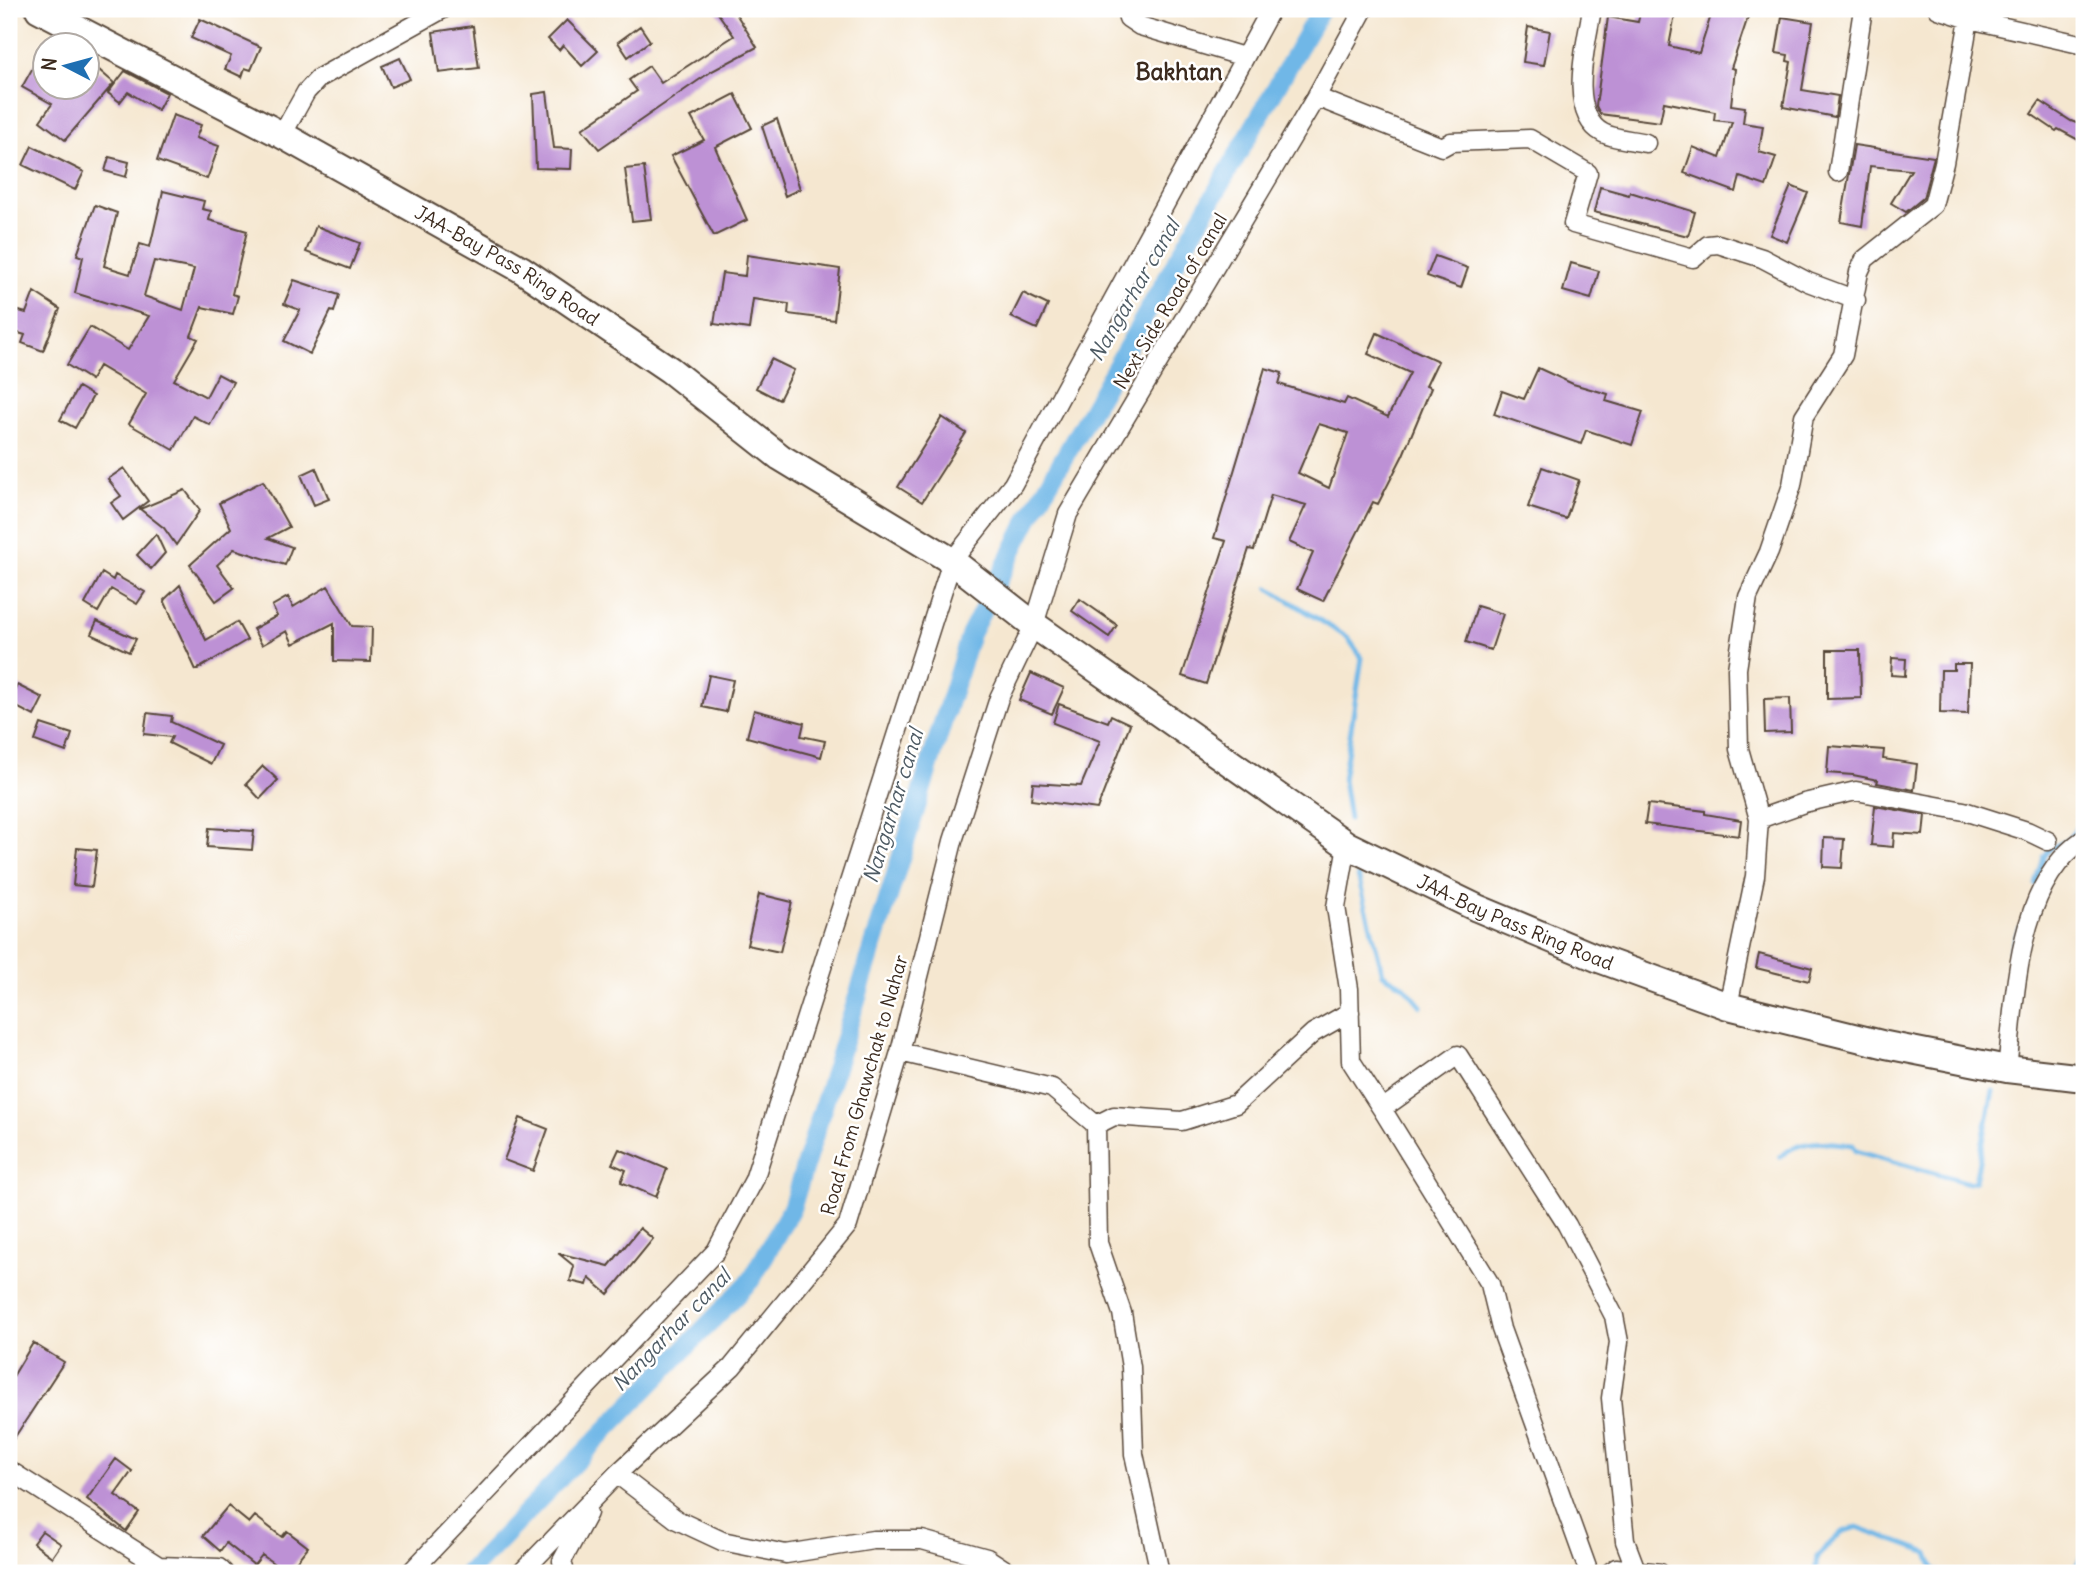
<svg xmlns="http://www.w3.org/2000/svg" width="2093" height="1582" font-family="Delius,sans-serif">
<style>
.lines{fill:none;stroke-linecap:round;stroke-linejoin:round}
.stream{stroke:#70b7e7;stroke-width:5}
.canal{stroke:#70b7e7;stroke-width:19}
.building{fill:#bd91d5;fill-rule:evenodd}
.minor-casing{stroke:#574639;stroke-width:21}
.highway-casing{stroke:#574639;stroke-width:30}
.minor{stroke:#fff;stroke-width:18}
.highway{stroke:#fff;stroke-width:26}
.labels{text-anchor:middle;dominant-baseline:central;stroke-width:5;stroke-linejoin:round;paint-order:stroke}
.street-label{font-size:19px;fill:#3b2a1e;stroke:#fff}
.water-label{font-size:21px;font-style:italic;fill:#4e5b64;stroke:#fff}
.quarter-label{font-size:23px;font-weight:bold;fill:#3b2a1e;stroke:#fff}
</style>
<rect width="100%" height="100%" fill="#fff"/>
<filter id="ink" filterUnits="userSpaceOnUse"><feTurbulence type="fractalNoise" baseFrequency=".0143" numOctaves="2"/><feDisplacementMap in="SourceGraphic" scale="14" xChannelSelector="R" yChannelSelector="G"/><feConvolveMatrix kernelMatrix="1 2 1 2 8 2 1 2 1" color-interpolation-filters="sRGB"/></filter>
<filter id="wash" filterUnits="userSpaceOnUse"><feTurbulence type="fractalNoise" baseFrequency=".00686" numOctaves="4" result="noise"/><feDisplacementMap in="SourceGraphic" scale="28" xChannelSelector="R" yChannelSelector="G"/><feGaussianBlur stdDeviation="1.57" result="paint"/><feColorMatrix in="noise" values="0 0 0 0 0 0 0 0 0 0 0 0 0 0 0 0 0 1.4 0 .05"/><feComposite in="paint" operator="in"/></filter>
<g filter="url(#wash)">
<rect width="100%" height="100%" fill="#f5e7d0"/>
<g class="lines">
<!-- stream -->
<path class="stream" d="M1269 588 1348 638 1362 658 1343 780 1349 819
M1358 876 1383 974 1404 986 1421 1006
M2036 885 2044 857 2051 848 2068 840 2084 816
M2013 960 2010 950 2020 927
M1780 1157C1800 1138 1827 1142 1853 1145L1856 1151 1969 1183 1975 1181 1993 1091
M1815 1573 1817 1556 1842 1532 1857 1527 1928 1553 1934 1570 1941 1573
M2073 1573 2084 1552"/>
<!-- canal -->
<path class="canal" d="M468 1573 752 1279 792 1207 970 635 1031 515 1321 9"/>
</g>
<g id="blocks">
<!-- building -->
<path class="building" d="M715 9H733L757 47 712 71 599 149 582 129 637 91 629 80 649 66 661 83 734 36Z
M1641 9H1676L1669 46 1699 53 1713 9 1748 17 1731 68 1735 69 1731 105 1745 107 1743 123 1763 126 1759 152 1776 157 1766 186 1740 177 1736 192 1684 173 1693 147 1720 158 1732 122 1714 120 1715 112 1664 102 1660 122 1600 114 1596 106 1608 17 1638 22Z
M1782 17 1813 22 1802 90 1838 96 1835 117 1783 107 1791 62 1787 61 1788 55 1776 53Z
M200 19 261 47 251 70 245 68 242 77 225 69 231 56 191 38Z
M567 20 598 51 582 66 563 45 559 50 548 39Z
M473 26 479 68 439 73 433 32Z
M640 26 650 41 628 57 618 42Z
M1528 27 1550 31 1544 65 1523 62Z
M46 44V88H88V83L99 70 114 83 65 140 40 121 52 104 22 87Z
M400 58 410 79 391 87 382 66Z
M125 71 167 93 158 110 128 92 120 102 108 93Z
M547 92 554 148 572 149 571 169 536 168 533 94Z
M735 94 752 128 715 147 747 220 714 236 671 156 704 140 691 117Z
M2040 101 2071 121 2084 126V143L2058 129 2056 131 2031 114Z
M173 115 201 125 196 138 219 146 207 179 157 161Z
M777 119 800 189 785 196 762 126Z
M1854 145 1934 157 1923 198 1906 212 1891 203 1911 170 1870 166 1862 226 1841 222Z
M32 146 84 172 75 190 23 165Z
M109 157 129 162 126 177 105 171Z
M644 167 651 219 632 221 625 169Z
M1791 186 1808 193 1787 242 1770 235Z
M1600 187 1629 195 1630 192 1695 212 1688 236 1594 212Z
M163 191 204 201 202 209 211 211 209 220 247 231 232 294 238 296 233 314 202 307 191 336 198 339 174 380 206 397 218 374 233 382 210 425 193 416 174 450 129 424 146 394 99 366 91 380 67 365 90 327 128 350 149 316 75 293 83 257 77 255 95 205 117 213 104 266 130 274 140 244 150 247ZM154 261 194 269 183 310 144 296Z
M316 226 360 243 350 269 306 252Z
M747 255 840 269 834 320 788 314 789 304 753 299 749 329 714 324 722 273 745 276Z
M1435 256 1468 268 1461 288 1427 276Z
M1571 263 1599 271 1591 299 1563 291Z
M294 280 339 295 334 312 331 311 310 354 284 341 300 310 284 304Z
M34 292 60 309 43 351 22 343 25 335 9 330V308L26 313Z
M1023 293 1048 305 1037 329 1011 317Z
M1377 333 1438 361 1426 386 1431 388 1403 455 1378 504 1373 502 1323 601 1297 589 1313 553 1289 542 1306 505 1271 495 1254 550 1249 549 1206 684 1182 676 1226 541 1214 538 1265 368 1282 373 1279 384 1344 404 1347 398 1388 417 1410 373 1368 354ZM1319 424 1348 433 1329 488 1298 473Z
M771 359 794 370 779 400 756 388Z
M1538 368 1573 384 1608 394 1606 401 1643 412 1632 445 1586 430 1581 444 1494 414 1502 391 1524 399Z
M78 387 93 396 75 428 60 420Z
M942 417 966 433 922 502 898 487Z
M1542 467 1579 480 1566 519 1528 507Z
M124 468 148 501 123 520 111 503 121 496 108 479Z
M316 468 329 499 314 505 301 475Z
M263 481 289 527 268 538 292 547 285 565 234 549 217 565 234 588 216 601 190 565 231 528 219 503Z
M185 490 200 510 176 545 164 528 140 509Z
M156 534 165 553 151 569 137 555Z
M102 573 113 580 115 575 145 592 137 604 111 589 98 612 85 604Z
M180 585 206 640 237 622 247 640 196 670 164 600Z
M328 586 352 626 372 627 371 662 334 661V623L293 644 287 631 262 645 253 629 277 616 272 606 288 597 293 607Z
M1080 599 1117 625 1109 637 1072 611Z
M1477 606 1503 614 1491 650 1466 642Z
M97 621 136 639 129 652 91 634Z
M1827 650H1860L1861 698 1827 699Z
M1892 658 1906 659 1905 676 1891 675Z
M1954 664H1970L1968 714 1940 713 1941 670H1954Z
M1031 673 1064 688 1052 714 1019 700Z
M709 675 733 680 726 712 702 707Z
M17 685 43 698 34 716 9 703Z
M1790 698 1791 732 1765 733 1764 699Z
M1059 704 1108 722 1111 715 1130 724 1097 809 1031 800 1033 783 1081 786 1100 741 1053 723Z
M754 710 804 723 801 736 825 741 821 757 747 737Z
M147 713 172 716 171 722 220 745 211 764 169 743 172 737 144 734Z
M41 724 72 734 66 752 35 741Z
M1829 746 1884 750 1883 759 1917 764 1914 790 1877 783 1878 780 1853 775 1827 773Z
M263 766 278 780 260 799 246 784Z
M1648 804 1705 811V814L1741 820 1739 836 1645 824Z
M1875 806 1925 815 1923 835 1894 833 1893 847 1871 845Z
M209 828 254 831 252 850 207 847Z
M1824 838 1844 839 1842 868 1823 867Z
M77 848 97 850 92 887 73 885Z
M759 894 792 902 780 952 747 945Z
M1759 954 1812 968 1809 981 1756 968Z
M520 1118 548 1129 533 1171 504 1160Z
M619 1149 667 1169 656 1197 621 1182 626 1170 612 1164Z
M640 1228 653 1239 608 1294 589 1278 587 1285 570 1281 574 1266 558 1253 609 1266Z
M33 1343 64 1362 9 1446V1383Z
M116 1459 132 1471 115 1495 139 1512 126 1531 87 1499Z
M228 1506 249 1523 255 1516 282 1537 287 1531 308 1547 287 1573 262 1555 254 1565 226 1543 220 1551 203 1536Z
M42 1531 61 1544 52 1557 33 1543Z"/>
</g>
</g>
<g filter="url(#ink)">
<use href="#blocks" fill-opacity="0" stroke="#574639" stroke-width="2"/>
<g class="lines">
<!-- minor casing -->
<g class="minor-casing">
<path id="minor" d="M1126 9 1128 18 1140 26 1244 57
M1592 9C1587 42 1566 113 1603 133 1614 139 1633 140 1646 143
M1938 9 1969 19 2084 45
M1316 97 1442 147 1451 142 1530 139 1588 173 1573 224 1693 258 1708 245 1718 244 1762 258 1808 282 1856 300
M282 135 306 92 319 78 443 9
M1838 172 1863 9
M1759 819 1804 803 1856 791 1964 811 2027 831 2048 841
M1347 845 1336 907 1349 989 1351 1061 1382 1109 1458 1055 1567 1225 1614 1316 1619 1342 1611 1398 1625 1541 1636 1570
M1728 1006 1755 876 1759 819 1739 749 1737 669 1748 597 1769 552 1792 485 1804 416 1843 355 1859 272 1865 259 1933 205 1944 163 1969 19
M900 1052 1052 1088 1096 1125 1098 1243 1122 1313 1131 1367 1134 1454 1160 1573
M2007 1069C2016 995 2016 885 2084 839
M1382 1109 1490 1284 1501 1329 1589 1573
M1096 1125 1114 1116 1182 1121 1236 1104 1313 1033 1350 1012
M9 1470 159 1566 219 1568 224 1573
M617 1474 677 1520 722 1541 786 1554 873 1540H922L987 1558 1010 1573
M410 1573 716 1251 754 1180 952 561 1013 484 1271 9
M521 1573 617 1474 732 1367 848 1225 900 1052 953 841 999 698 1034 625 1068 514 1316 97 1364 9
M565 1573 562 1561 588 1513
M1609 1573 1616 1568 1660 1573"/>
</g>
<!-- highway casing -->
<g class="highway-casing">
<g id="highway">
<path id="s1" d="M39 9 282 135 521 269 670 370 780 457 952 561 1034 625 1347 845 1477 908 1599 959 1728 1006 1886 1045 2007 1069 2084 1078"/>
</g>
</g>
<!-- minor -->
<use href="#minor" class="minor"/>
<!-- highway -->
<use href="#highway" class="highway"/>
</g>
</g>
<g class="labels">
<!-- street labels -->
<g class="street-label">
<text stroke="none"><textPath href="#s1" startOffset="534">JAA-Bay Pass Ring Road</textPath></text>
<text transform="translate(1170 301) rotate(-59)">Next Side Road of canal</text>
<text stroke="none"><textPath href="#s1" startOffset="1741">JAA-Bay Pass Ring Road</textPath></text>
<text transform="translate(864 1085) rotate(-74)">Road From Ghawchak to Nahar</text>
</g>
<!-- water labels -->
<g class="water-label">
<text transform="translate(1134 290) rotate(-60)">Nangarhar canal</text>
<text transform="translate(893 806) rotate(-73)">Nangarhar canal</text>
<text transform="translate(671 1330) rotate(-46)">Nangarhar canal</text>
</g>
<!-- quarter labels -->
<g class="quarter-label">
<text x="1179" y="71">Bakhtan</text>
</g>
</g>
<!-- margin -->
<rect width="2093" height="1582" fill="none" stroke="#fff" stroke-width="35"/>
<!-- north arrow -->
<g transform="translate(66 66) rotate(276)"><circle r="33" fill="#ffffff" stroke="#b1aaa5" stroke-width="2"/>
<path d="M0-5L12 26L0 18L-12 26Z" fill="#1f6fb2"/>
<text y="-10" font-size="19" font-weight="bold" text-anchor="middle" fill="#3b2a1e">N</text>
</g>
</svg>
